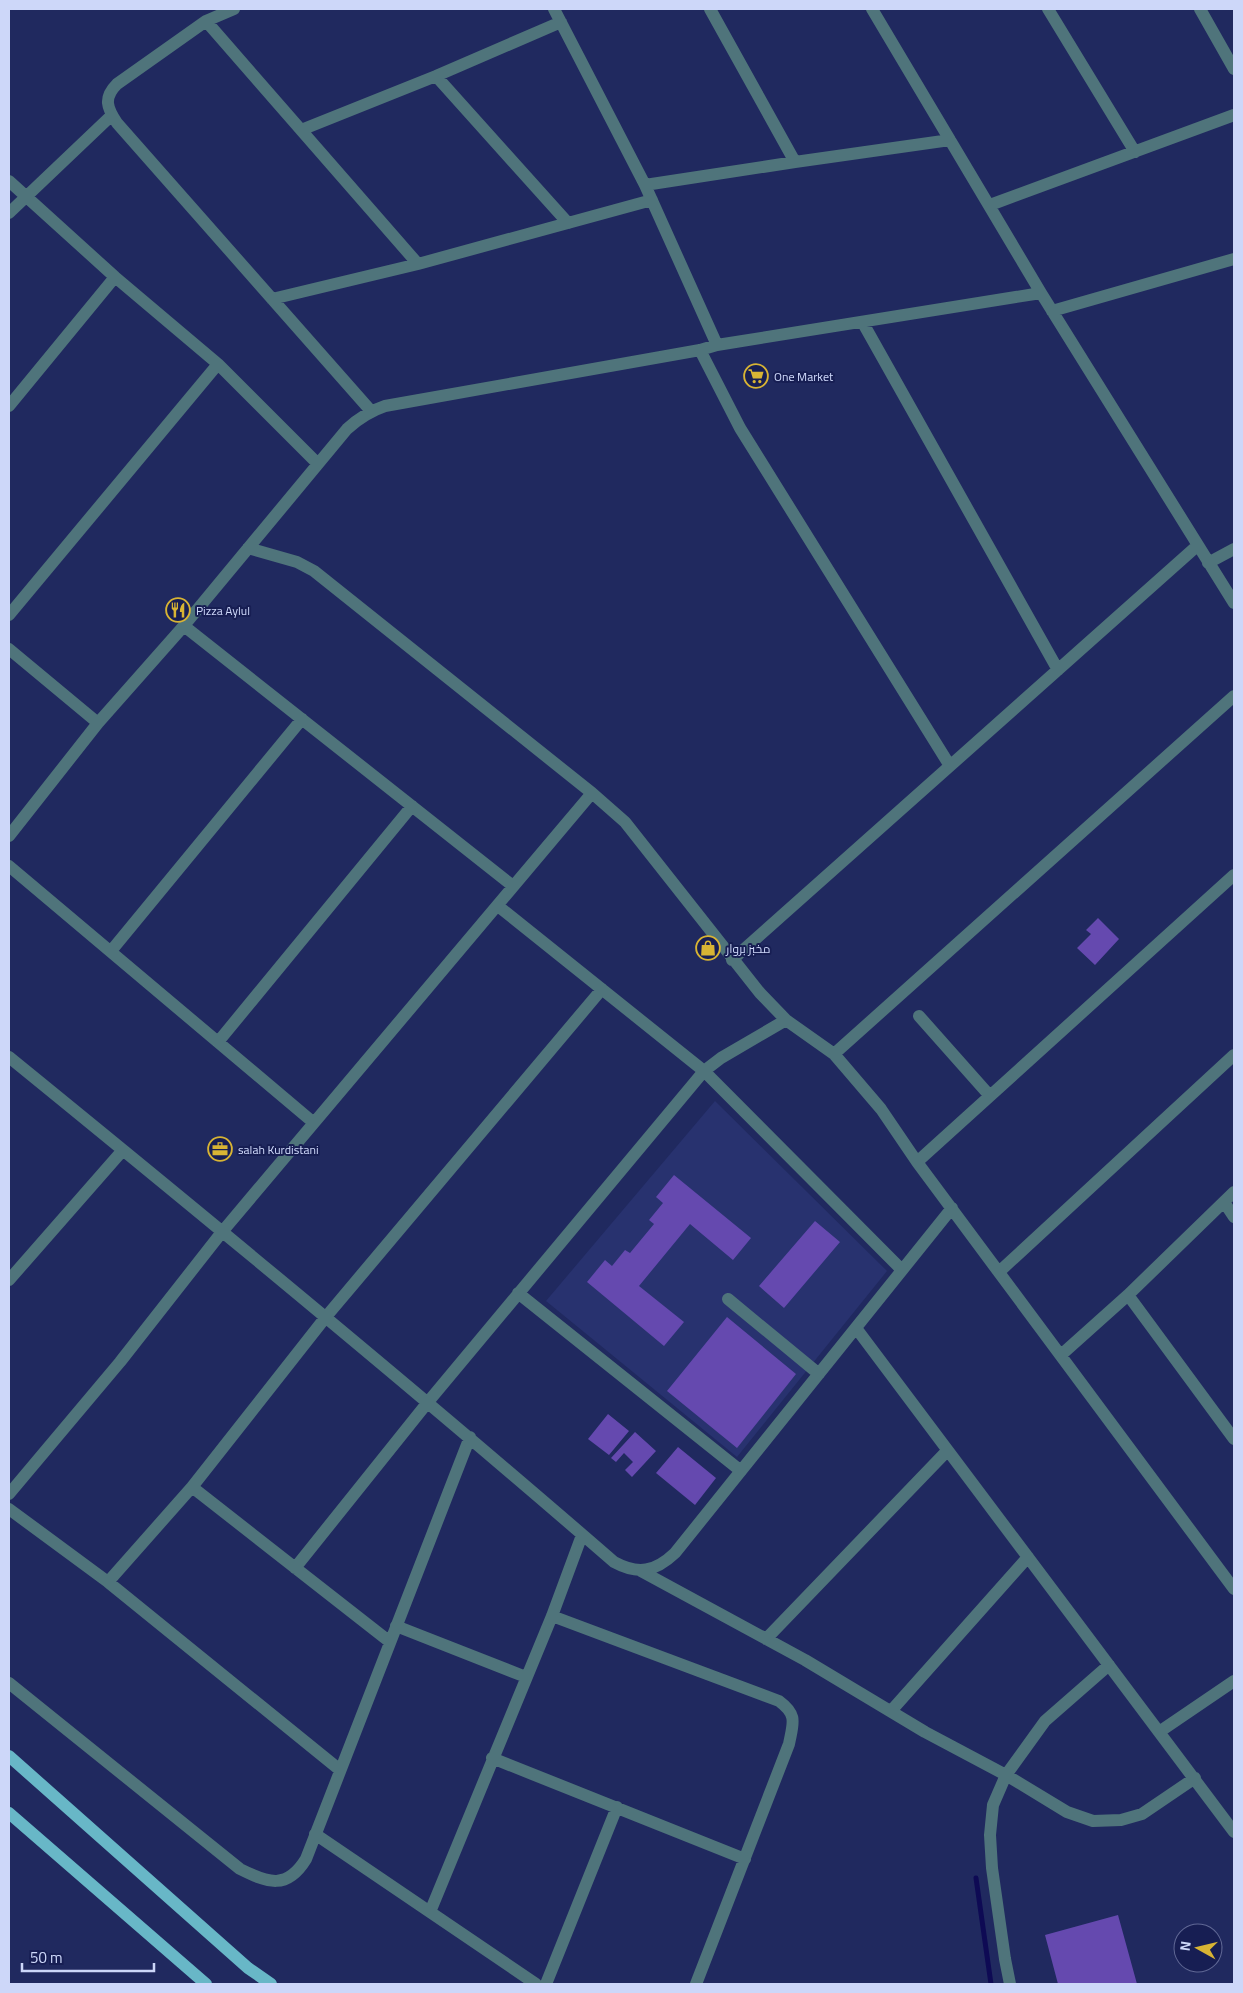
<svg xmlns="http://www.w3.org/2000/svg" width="1243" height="1993" font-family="Georgia,Cairo,serif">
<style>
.built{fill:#28326f}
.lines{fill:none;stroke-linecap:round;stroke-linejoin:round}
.stream{stroke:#0e0a54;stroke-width:5}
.building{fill:#6549af}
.minor{stroke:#4f747b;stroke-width:12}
.major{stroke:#68b7c7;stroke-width:12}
.labels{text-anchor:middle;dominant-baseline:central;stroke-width:4;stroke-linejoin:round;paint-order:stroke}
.poi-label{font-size:12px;fill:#cdd7f9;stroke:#171e53;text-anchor:start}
</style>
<rect width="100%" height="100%" fill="#20295f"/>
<!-- built -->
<path class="built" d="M715 1101 887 1271 737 1457 546 1301Z"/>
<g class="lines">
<!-- stream -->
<path class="stream" d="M976 1878 991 1984"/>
</g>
<!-- building -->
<path class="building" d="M1098 918 1119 939 1095 965 1077 948 1091 934 1086 930Z
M674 1175 751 1238 733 1260 690 1224 639 1286 684 1322 664 1346 587 1282 605 1260 612 1266 625 1250 630 1253 654 1224 649 1220 663 1203 656 1197Z
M815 1221 840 1242 784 1308 759 1286Z
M727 1317 796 1374 737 1448 667 1391Z
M608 1414 629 1431 609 1455 588 1439Z
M635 1432 656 1451 632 1477 625 1470 633 1462 624 1453 616 1462 611 1458Z
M678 1447 716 1478 695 1505 656 1473Z
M1118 1915 1137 1984H1058L1045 1935Z"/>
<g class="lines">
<!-- minor -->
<path class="minor" d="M234 9 206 21 117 84C103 98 107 108 117 123L371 411
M554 9 645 185 717 345
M710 9 795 162
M872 9 1041 293 1234 603
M1048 9 1135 152
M1200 9 1234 69
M206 21 418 264
M436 76 568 223
M301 130 436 76 561 22
M9 181 115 277 218 364 318 464
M645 185 795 162 950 140
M990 205 1234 115
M9 213 112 115
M272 299 418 264 652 200
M1052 311 1234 259
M863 323 1058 670
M700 350 740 428 950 766
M9 406 115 277
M248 548 297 562 314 571 592 793 625 822 760 993 786 1020 834 1054 881 1109 917 1162 1234 1589
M1208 563 1234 549
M9 615 218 364
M184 626 513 886
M9 649 98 723
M9 836 98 723 182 628 347 429C359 418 370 411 385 406L700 350 717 345 1041 293
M9 866 314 1123
M498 906 704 1071 902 1270
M111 951 302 719
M732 960 1197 546
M919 1016 990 1096
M218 1042 412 806
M834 1054 1234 696
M9 1057C213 1223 416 1390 614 1562 638 1575 655 1572 675 1553L952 1208
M917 1162 1234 875
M1224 1202 1234 1217
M1000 1271 1234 1055
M9 1280 123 1150
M518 1293 741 1471
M1128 1295 1234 1439
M728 1299 819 1374
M856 1328 1234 1832
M1061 1355 1128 1295 1234 1192
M192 1487 390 1642
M9 1494 120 1362 222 1232 592 793
M9 1509 108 1582 340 1770
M295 1568 428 1402 704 1071 721 1058 786 1020
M641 1571 805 1660 925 1732 1006 1775 1067 1812 1093 1821 1121 1820 1142 1814 1195 1778
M108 1582 192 1487 325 1318 602 989
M552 1616 779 1701C798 1715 793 1723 789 1744L696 1984
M396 1626 526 1677
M766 1639 947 1451
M9 1683 240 1869C268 1883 287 1890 306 1859L470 1437
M891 1711 1028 1557
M1159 1732 1234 1681
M492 1758 745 1859
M315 1834 536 1984
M430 1912 552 1616 582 1535
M546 1984 617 1807
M1010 1984 1005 1959 992 1868 990 1835 993 1805 1006 1775 1045 1721 1109 1665"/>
<!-- major -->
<path class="major" d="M9 1756 248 1968 271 1984
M9 1813 206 1984"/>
</g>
<!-- icons -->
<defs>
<g id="supermarket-ring" transform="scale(1.25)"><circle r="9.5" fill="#171e53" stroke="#d8b434" stroke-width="1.5"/><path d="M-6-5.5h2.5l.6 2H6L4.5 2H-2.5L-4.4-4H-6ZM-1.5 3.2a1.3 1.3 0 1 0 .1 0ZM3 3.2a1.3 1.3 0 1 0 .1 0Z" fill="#d8b434"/></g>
<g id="restaurant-ring" transform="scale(1.25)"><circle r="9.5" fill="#171e53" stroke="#d8b434" stroke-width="1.5"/><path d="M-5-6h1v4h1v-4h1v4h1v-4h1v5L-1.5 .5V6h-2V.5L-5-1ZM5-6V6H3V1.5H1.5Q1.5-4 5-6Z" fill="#d8b434"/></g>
<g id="shop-ring" transform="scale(1.25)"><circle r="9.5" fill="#171e53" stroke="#d8b434" stroke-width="1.5"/><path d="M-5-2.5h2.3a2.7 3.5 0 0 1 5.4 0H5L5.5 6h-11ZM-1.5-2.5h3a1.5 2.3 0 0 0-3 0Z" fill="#d8b434"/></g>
<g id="office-ring" transform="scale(1.25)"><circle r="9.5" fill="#171e53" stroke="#d8b434" stroke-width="1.5"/><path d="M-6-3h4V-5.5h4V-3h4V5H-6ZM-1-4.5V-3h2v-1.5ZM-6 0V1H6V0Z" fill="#d8b434"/></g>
</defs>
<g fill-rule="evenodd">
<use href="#supermarket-ring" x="756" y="376"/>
<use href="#restaurant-ring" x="178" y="610"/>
<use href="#shop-ring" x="708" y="948"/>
<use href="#office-ring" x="220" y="1149"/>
</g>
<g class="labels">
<!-- poi labels -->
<g class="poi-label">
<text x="774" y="376">One Market</text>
<text x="196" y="610">Pizza Aylul</text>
<text x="726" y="948">مخبز بروار</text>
<text x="238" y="1149">salah Kurdistani</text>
</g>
</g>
<!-- border -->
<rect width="1243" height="1993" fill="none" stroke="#cdd7f9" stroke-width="20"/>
<!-- north arrow -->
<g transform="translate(1198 1948) rotate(278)"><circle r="24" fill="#171e53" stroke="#606895"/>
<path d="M0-4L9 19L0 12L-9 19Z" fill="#d8b434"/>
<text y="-8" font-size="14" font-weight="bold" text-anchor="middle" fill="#cdd7f9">N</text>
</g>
<!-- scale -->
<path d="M22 1963v8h132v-8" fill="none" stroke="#cdd7f9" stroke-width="2.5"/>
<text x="30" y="1963" font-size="15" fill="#cdd7f9" stroke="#171e53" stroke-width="4" paint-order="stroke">50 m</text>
</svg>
